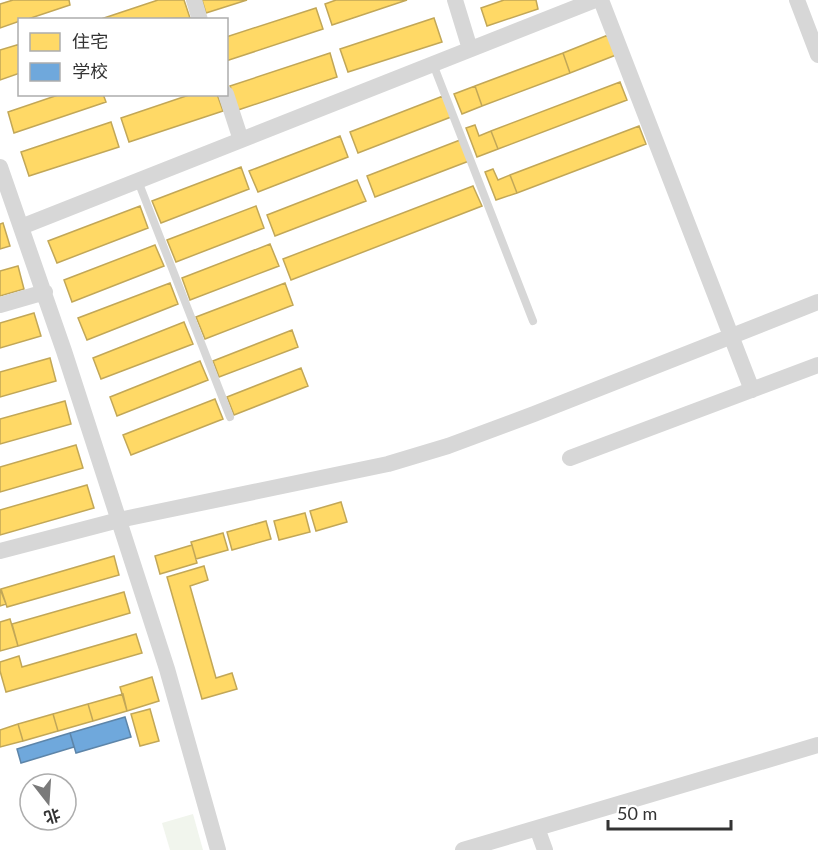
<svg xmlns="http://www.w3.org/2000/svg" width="818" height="850" font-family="Lato,'Noto Sans SC',sans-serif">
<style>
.green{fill:#f1f5ed}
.homes{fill:#ffd966;stroke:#c2a757;stroke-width:1.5}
.schools{fill:#6fa8dc;stroke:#5d85a9;stroke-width:1.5}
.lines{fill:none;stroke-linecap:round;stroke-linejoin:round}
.service{stroke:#d7d7d7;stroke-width:8}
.minor{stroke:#d7d7d7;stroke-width:16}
</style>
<rect width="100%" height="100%" fill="#fff"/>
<!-- green -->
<path class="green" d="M193 814 203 850H170L162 823Z"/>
<!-- homes -->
<path class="homes" d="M13 0H69L70 5 25 20H20V21L0 28V4Z
M158 0H184L190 18 98 20Z
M202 0H247L206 13Z
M336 0H407L332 25 325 4Z
M504 0H536L538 9 487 26 481 8Z
M316 8 323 29 226 61V37Z
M434 18 442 42 348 72 340 49Z
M608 35 616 55 570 73 563 53Z
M20 44V73L0 80V50Z
M330 53 337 77 238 110 230 86Z
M563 53 570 73 482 106 475 86Z
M620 82 627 100 498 149 491 131Z
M475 86 482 106 462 114 454 94Z
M61 94H103L106 102 14 133 8 112Z
M192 94H217L223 111 129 142 121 118Z
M443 96 451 117 358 153 350 132Z
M111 122 119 147 29 176 21 152Z
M475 125 479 136 491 131 498 149 477 157 466 128Z
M639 126 646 144 517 193 510 175Z
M340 136 348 157 258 192 249 171Z
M460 140 469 161 375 197 367 176Z
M241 167 249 189 161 223 152 201Z
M493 169 498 180 510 175 517 193 496 200 485 172Z
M357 180 366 201 275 236 267 215Z
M473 186 482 206 291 280 283 259Z
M140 206 148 228 57 263 48 241Z
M256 206 264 228 176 262 167 240Z
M3 223 10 246 0 249V224Z
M270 244 279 266 190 300 182 278Z
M155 245 164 266 72 302 64 280Z
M18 266 24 289 0 296V271Z
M170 283 178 304 87 340 78 318Z
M285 283 293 305 205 339 196 317Z
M34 313 41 336 0 348V323Z
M184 322 193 344 101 379 93 358Z
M292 330 298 347 219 377 213 361Z
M50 358 56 381 0 397V372Z
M200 361 208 380 117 416 110 397Z
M301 368 308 386 234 415 227 397Z
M215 399 223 419 131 455 123 435Z
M65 401 71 424 0 444V419Z
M76 445 83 468 0 492V467Z
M87 485 94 508 0 535V510Z
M341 502 347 522 316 531 310 511Z
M305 513 310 532 279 540 274 521Z
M266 521 271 539 232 550 227 532Z
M223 533 228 550 196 559 191 542Z
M192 545 197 563 160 574 155 556Z
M114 556 119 575 7 607 1 589Z
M204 566 208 580 190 586 216 678 232 673 237 689 202 699 167 577Z
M0 589 6 604 0 606Z
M124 592 130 613 18 646 12 624Z
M10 619 18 646 0 651V622Z
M136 634 142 653 6 692 0 671V662L19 656 22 667Z
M152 677 159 701 127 711 120 687Z
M123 694 127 711 93 721 88 704Z
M88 704 93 721 58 731 53 714Z
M150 709 159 741 140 746 131 714Z
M53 714 58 731 23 741 18 724Z
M18 724 23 741 0 747V730Z"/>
<!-- schools -->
<path class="schools" d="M125 717 131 737 76 753 70 733Z
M70 733 74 747 21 763 17 749Z"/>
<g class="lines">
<!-- service -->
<path class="service" d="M433 64 533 321
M138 181 230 417"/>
<!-- minor -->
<path class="minor" d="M194 0 200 20
M455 0 470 49
M601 0 752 390
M797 0 818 55
M226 94 241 140
M0 167 64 351 167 669 218 850
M21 227 595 0
M0 305 45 292
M570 458 818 365
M0 551 119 520 388 464 448 446 534 414 818 302
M537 828 545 850
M463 850 818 745"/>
</g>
<!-- legend -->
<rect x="18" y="18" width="210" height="78" fill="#ffffff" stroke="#adadad" stroke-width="1.5"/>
<rect x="30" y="33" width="30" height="18" fill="#ffd966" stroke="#adadad" stroke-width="1.5"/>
<text x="72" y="48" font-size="18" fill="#333333">住宅</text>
<rect x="30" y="63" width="30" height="18" fill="#6fa8dc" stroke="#adadad" stroke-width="1.5"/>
<text x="72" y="78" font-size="18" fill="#333333">学校</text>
<!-- north arrow -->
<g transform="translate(48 802) rotate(163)"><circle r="28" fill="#ffffff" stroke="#adadad" stroke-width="1.5"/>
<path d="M0-4.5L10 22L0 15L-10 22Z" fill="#7a7a7a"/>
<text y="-9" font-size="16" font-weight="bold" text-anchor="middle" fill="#333333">北</text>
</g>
<!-- scale -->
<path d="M608 820v9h123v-9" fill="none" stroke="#333333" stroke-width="3"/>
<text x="617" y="820" font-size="18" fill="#333333" stroke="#ffffff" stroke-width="4.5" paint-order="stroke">50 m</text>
</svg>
